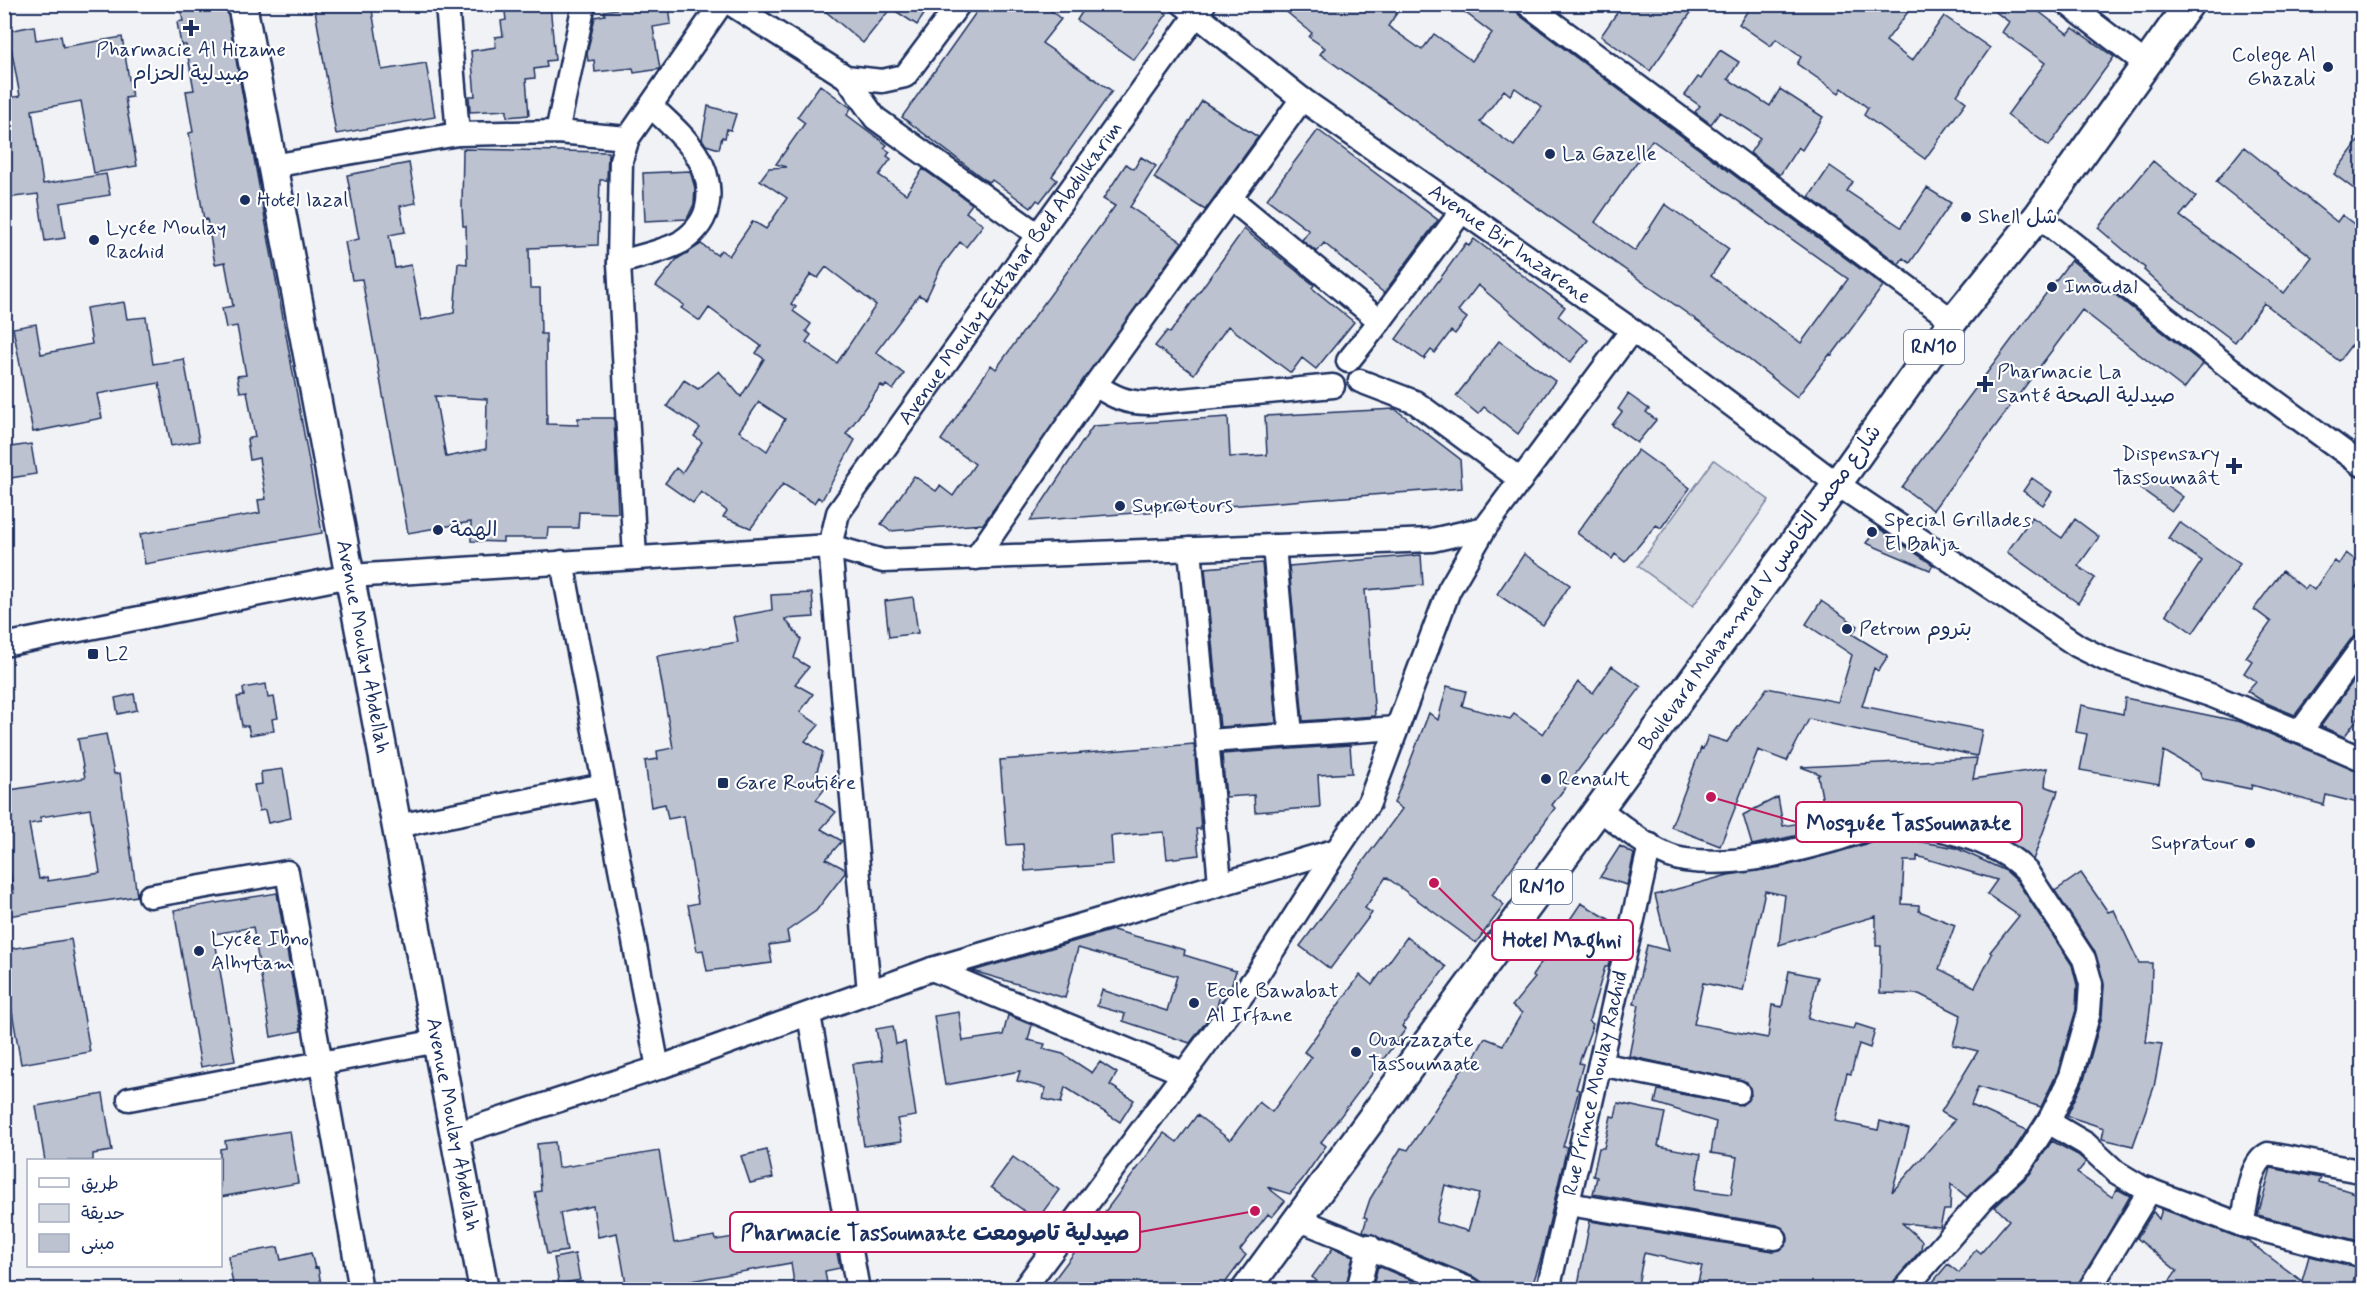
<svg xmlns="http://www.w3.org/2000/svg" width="2367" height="1294" font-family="Mynerve,'Playpen Sans Arabic',sans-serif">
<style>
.green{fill:#d2d6df;stroke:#76829e;stroke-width:1.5}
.building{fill:#bcc2d0;stroke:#1b2f5e;stroke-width:1.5;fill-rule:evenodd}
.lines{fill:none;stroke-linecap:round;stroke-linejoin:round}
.minor-casing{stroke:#1b2f5e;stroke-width:27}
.major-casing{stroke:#1b2f5e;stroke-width:33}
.minor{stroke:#fff;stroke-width:22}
.major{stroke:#fff;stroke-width:28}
.poi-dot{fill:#1b2f5e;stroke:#fff;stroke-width:2}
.labels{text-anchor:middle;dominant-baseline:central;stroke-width:4.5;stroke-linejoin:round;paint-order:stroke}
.shield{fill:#fff;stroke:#5f6d8e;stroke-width:1.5}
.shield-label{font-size:20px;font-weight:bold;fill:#1b2f5e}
.poi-label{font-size:21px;fill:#1b2f5e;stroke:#fff;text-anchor:start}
.street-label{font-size:21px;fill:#1b2f5e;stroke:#fff}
.leader{fill:none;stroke:#c2185b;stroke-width:2}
.callout-dot{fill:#c2185b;stroke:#fff;stroke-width:2}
.callout{fill:#fff;stroke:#c2185b;stroke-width:2}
.callout-label{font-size:22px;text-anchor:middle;font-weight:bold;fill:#1b2f5e}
</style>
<rect width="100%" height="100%" fill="#f1f2f5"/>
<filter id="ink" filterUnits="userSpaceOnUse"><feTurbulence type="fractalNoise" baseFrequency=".0167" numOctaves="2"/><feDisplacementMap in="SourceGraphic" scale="12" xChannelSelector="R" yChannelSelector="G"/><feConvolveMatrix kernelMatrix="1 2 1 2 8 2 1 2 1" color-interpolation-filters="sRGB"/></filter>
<g filter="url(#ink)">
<!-- green -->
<path class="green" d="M1714 460 1769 500 1693 606 1638 566Z"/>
<!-- building -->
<path class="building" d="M180 4H226L322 533 145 564 140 534 260 513 258 500 266 499 259 458 250 460 247 439 255 437 247 391 240 392 237 376 246 375 237 326 226 328 222 308 233 306 225 262 215 264 207 219 204 220 189 133 193 132 186 91 194 90 186 45H181L177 22 183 21Z
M314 4H371L382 70 426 63 435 117 336 134Z
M504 4H550L555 60 546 61 547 67 534 69 535 78 526 79 529 115 507 117V110L470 112 469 96H475L471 51 496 47 495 37 503 36 501 21 506 20Z
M616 4H669L671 24 653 27 660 69 634 73 633 68 595 72 594 60 588 61 587 54 595 17 605 15 604 11 617 9Z
M817 4H931L917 25 891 8 863 43Z
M982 4H1043L1061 19 1042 43 1112 91 1052 176 1057 180 1040 202 1037 200 1031 208 992 180 988 182 902 117Z
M1087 4H1154L1167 14 1134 60 1077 20Z
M1277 4H1403L1388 26 1422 50 1434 34 1472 61 1492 33 1454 4H1514L1519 15 1883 286 1832 355 1830 354 1797 397 1719 336 1320 54 1325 48 1309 37 1312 33ZM1515 88 1542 107 1514 146 1480 122 1504 90 1510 95ZM1652 140 1848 279 1801 343 1711 276 1729 249 1665 204 1635 251 1595 222Z
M1623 4H1697L1650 71 1601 36Z
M1752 4H1914L1886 41 1912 61 1944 16 1990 48 1957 95 1966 102 1925 159 1864 115 1868 108 1842 88 1839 93 1797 64 1801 57 1776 39 1771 46 1739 24Z
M1985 4H2029L2068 34 2073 28 2114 57 2049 146 2007 115 2045 63 2002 32 2009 22Z
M34 26 36 40 61 36 63 47 122 37 132 97 125 98 137 166 94 173 81 101 32 110 43 184 106 174 110 195 60 203 65 238 45 241 38 194 6 198 4 188V99L20 96 8 31Z
M1720 50 1739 62 1728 79 1770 106 1780 89 1823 117 1802 150 1798 147 1780 175 1750 153 1760 138 1720 112 1711 124 1695 112 1700 106 1685 95 1698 77 1701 79Z
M820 85 851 108 847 115 887 145 884 148 890 152 887 156 891 159 879 175 906 194 923 169 972 204 966 212 983 225 966 247 960 242 941 267 926 299 919 295 876 352 904 374 893 390 886 385 884 388 881 385 846 434 855 440 822 500 818 497 814 503 783 484 751 528 723 517 727 511 701 492 693 503 665 483 676 468 682 473 702 442 694 436 700 428 667 406 684 380 698 389 719 371 741 397 764 359 756 353 761 346 709 308 700 321 681 308 684 305 656 286 677 259 701 244 717 255 721 250 729 256 753 221 766 229 787 198 760 180 769 168 787 167 776 164 805 123 797 117ZM826 267 876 305 837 363 806 342 811 335 806 331 811 324 793 311 796 307 791 304 811 274 818 278ZM759 402 785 419 767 451 739 431Z
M1202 101 1258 137 1205 210 1154 178Z
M708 106 736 114 731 130 727 129 725 138 722 137 719 149 706 145 702 139Z
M1318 130 1438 220 1384 293 1324 243 1317 252 1302 240 1309 231 1267 199Z
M2362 136V195L2334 174Z
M2244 147 2337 222 2342 215 2362 230V331L2339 361 2264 303 2235 342 2168 292 2144 270 2145 268 2098 228 2153 161 2196 197 2180 216 2284 293 2312 257 2216 182Z
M463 149 608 152 607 180H600L598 245 529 248 530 288H540L541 334H546L547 424 578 425V418H614L618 513 579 512 578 528H548L547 538H503V542L471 541V522L408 533 362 279 352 280 345 242 359 239 347 175 409 163 416 203 400 206 405 232 389 235 395 268 411 265 421 320 454 313 458 263 467 264 466 226H463L462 207ZM435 396 487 399 486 449 446 457Z
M1141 157 1156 166 1130 207 1182 242 983 524 890 531 881 524 914 476 936 491 940 486 953 496 975 464 941 440 991 365 996 369 1115 206 1103 199 1126 164 1134 169Z
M1830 166 1853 182 1847 191 1901 227 1927 188 1951 203 1910 263 1903 258 1899 264 1809 197Z
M690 171 695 188 694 204 687 219 645 221 643 173Z
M1244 229 1314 285 1312 288 1354 322 1316 369 1302 358 1291 373 1228 326 1194 374 1155 346 1167 331 1170 333Z
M1474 239 1565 307 1558 316 1588 340 1570 363 1478 285 1458 311 1467 318 1455 334 1451 331 1435 353 1431 350 1424 359 1396 339 1466 243 1469 246Z
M2071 260 2203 364 2184 389 2082 310 1933 510 1902 487Z
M124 302 127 319 146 317 153 364 184 359 199 441 171 446 159 383 97 394 102 418 33 432 13 328 36 324 41 354 92 344 86 308Z
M1499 341 1555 381 1518 434 1484 407 1478 414 1456 396Z
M1628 394 1649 409 1646 412 1656 420 1637 443 1612 425 1622 412 1618 409Z
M1395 409 1460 459 1462 488 1030 521 1093 426 1228 417 1230 457 1267 455 1265 416Z
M31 444 36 474 4 479V448Z
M1638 450 1690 488 1661 528 1656 525 1625 562 1615 554 1612 559 1577 533Z
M2151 474 2183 497 2172 511 2140 488Z
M2032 478 2052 492 2043 505 2023 491Z
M2032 517 2062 538 2075 519 2099 537 2078 566 2095 578 2078 603 2007 552Z
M2179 522 2240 564 2193 633 2166 614 2202 561 2168 538Z
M1878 528 1933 565 1930 570 1866 543Z
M2346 553 2362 565V578L2356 587 2362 592V634L2351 639 2295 715 2264 702 2247 691 2256 681 2244 673 2252 661 2246 657 2271 622 2254 609 2282 571 2305 589 2308 585 2314 590 2334 561 2339 564Z
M1524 554 1570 585 1543 625 1497 594Z
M1421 555 1423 585 1365 590 1375 716 1303 721 1289 566Z
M1262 563 1276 723 1220 727 1205 568Z
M812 593 814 617 785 619 801 639 794 658 809 667 795 684 813 694 800 712 819 725 805 741 823 752 816 774 830 782 816 800 836 812 821 829 842 841 826 859 845 869V873L816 911 787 931 789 942 769 945 772 963 707 971 703 950 697 951 688 905 698 903 684 816 668 819 665 804 651 807 645 761 658 759 657 751 673 748 657 656 738 642 733 617 772 610 771 595Z
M913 597 918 633 889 637 885 601Z
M1821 601 1858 626 1852 634 1888 656 1878 671 1874 668 1862 706 1982 730 1977 756 1809 719 1787 761 1758 750 1720 846 1671 827 1701 748 1703 749 1708 736 1727 742 1767 688 1838 702 1852 655 1806 624Z
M1612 666 1641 687 1552 805 1555 808 1492 895 1504 905 1476 943 1386 877 1365 908 1372 913 1330 969 1300 946 1402 809 1394 803 1429 713 1438 720 1447 686 1466 691 1462 706 1510 719 1514 714 1543 734 1578 682 1593 693Z
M2362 669V712L2344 737 2321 726Z
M266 684 268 698 274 697 278 718 272 719 274 731 250 735 248 726H242L237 697 244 696 243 688Z
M134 694 137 710 118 714 115 698Z
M2125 698 2241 722 2362 772V804L2326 795 2324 805 2252 785 2251 789 2202 779 2200 772 2164 751 2159 784 2080 770 2087 734 2076 732 2081 705 2123 714Z
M106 734 114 774 120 773 137 896 8 916 5 894 14 893 4 840V791L85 778 78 739ZM90 809 100 873 48 881 47 877 39 879 29 824 41 822 40 817Z
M1194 744 1201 829H1196L1199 855 1167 859 1164 832 1111 836 1113 864 1025 871 1023 844 1007 845 1000 760Z
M1350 745 1352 773 1318 775 1320 807 1255 812 1254 795 1226 797 1222 754Z
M1977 758 1973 779 2047 768 2045 786 2058 791 2033 860 2005 839 1985 829 1943 816 1901 811 1874 814 1794 836 1752 845 1743 815 1778 797 1783 826 1826 819 1818 776 1820 774 1801 767Z
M283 769 291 818 268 823 265 810 259 811 254 785 262 784 261 772Z
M1900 838 1956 848 2006 871 2017 881 2072 965 2077 985 2076 1010 2058 1071 2041 1107 1978 1087 1971 1105 2027 1130 2011 1155 1967 1197 1951 1184 1950 1210H1944L1940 1227 1902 1223 1922 1241 1921 1250 1894 1281 1891 1290H1696L1702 1266 1644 1253 1637 1290H1577L1590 1221 1773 1251 1780 1250 1788 1241 1787 1233 1777 1225 1593 1194 1597 1177 1593 1176 1599 1148H1604L1611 1116 1615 1117 1618 1103 1665 1113 1658 1146 1701 1154 1695 1189 1731 1194 1737 1157 1711 1153 1716 1122 1655 1103 1658 1090 1742 1105 1751 1095 1747 1082 1629 1056 1639 1005 1634 1004 1647 945 1669 951 1655 895 1728 875 1782 867 1874 842ZM1917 856 1997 880 1987 894 2019 916 1990 952 1992 954 1975 987 1939 969 1955 925 1919 911V905L1902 904 1904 861H1917ZM1765 891 1785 895 1779 945 1876 916V946H1881L1880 993 1919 994 1961 1015 1953 1045 1978 1051 1941 1112 1955 1120 1892 1192 1909 1129 1880 1121 1878 1130 1835 1121 1847 1073 1851 1074 1859 1044 1870 1048 1875 1030 1856 1024 1854 1029 1808 1019 1818 977 1789 971 1782 1007 1772 1005 1768 1038 1694 1024 1703 983 1743 991Z
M1620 846 1634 854 1627 885 1600 877Z
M2081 873 2108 912 2114 910 2139 963H2152L2151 1002 2146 1042 2162 1044 2154 1087 2133 1146 2102 1139 2104 1128 2067 1116 2084 1080 2102 1016 2104 985 2095 952 2055 891Z
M277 893 301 1031 271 1037 253 927 214 934 235 1061 201 1067 174 910Z
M1581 903 1617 924 1608 967H1605L1589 1021 1593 1024 1579 1063 1583 1064 1576 1089 1579 1090 1563 1147H1567L1541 1258 1531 1290H1484L1482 1282 1476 1278 1363 1231 1367 1218 1364 1217 1370 1199 1401 1148 1408 1150 1465 1064 1469 1067 1485 1038 1503 1045 1522 1013 1512 1006 1535 978 1532 976ZM1445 1185 1479 1194 1468 1231 1436 1222Z
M1113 930 1185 950 1184 955 1236 971 1231 987 1227 993 1221 991 1217 1007 1190 1043 1123 1021 1125 1014 1097 1006 1102 990 1167 1011 1177 976 1078 948 1065 998 973 971Z
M1407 937 1446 967 1402 1026 1406 1029 1321 1142 1326 1146 1302 1180 1290 1194 1267 1187 1285 1201 1272 1217 1268 1214 1240 1250 1246 1255 1220 1290H1063L1053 1281 1164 1133 1177 1142 1197 1115 1230 1140 1259 1102 1272 1112 1312 1057 1304 1052 1360 975 1372 985Z
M71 939 90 1052 21 1064 4 965V950Z
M959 1012 963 1041 1003 1035 1008 1015 1010 1016 1032 1025 1028 1040 1045 1044 1043 1049 1063 1054 1092 1073 1100 1062 1117 1073 1110 1085 1134 1100 1120 1122 1065 1087 1061 1103 1043 1099 1046 1088 1017 1081 1020 1071 945 1085 934 1016Z
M893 1026 896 1044 905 1042 916 1116 897 1119 902 1141 864 1146 852 1064 882 1060 876 1029Z
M103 1094 112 1151 93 1154V1161H45L36 1106Z
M290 1131 298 1183 220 1197V1149L226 1148 225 1141Z
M2052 1141 2078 1155 2086 1162 2077 1173 2112 1197 2117 1189 2130 1196 2076 1290H1926L1948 1264 1959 1273 1976 1249 1981 1253 2009 1220 1995 1207 2030 1174Z
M555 1142 558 1168 659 1151 674 1243 715 1236 716 1240 770 1231 772 1238 832 1227 840 1268 825 1271 828 1290H795L791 1263 641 1290H627L617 1233 598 1237 593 1206 560 1213 567 1251 547 1254 535 1192 541 1191 537 1144Z
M767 1150 773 1178 750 1183 741 1156Z
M1013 1157 1059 1190 1037 1220 991 1187Z
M2271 1168 2321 1178 2319 1182 2362 1195V1229L2359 1241 2258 1215Z
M2162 1209 2248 1241 2302 1281 2309 1256 2357 1267 2351 1290H2163L2177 1271 2137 1238 2153 1212 2159 1219Z
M278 1247 281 1260 311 1253 315 1268 318 1267 322 1290H234L228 1256Z
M1333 1248 1353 1256 1345 1290H1312L1318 1282 1312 1277Z
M575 1254 580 1280 559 1284 554 1258Z
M1378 1266 1434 1290H1372Z"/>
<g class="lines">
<!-- minor casing -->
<g class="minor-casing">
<g id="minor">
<path d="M447 4 458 134"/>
<path d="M731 4 846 77 882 81 905 76 959 4"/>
<path id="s1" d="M1183 4 1302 99 1632 330 1837 484 2078 646 2104 659 2213 696 2300 732 2362 647"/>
<path d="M1527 4 1953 321"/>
<path d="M2068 4 2146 64"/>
<path d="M846 77 875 118 1038 235"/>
<path d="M1302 99 1095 385C1114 397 1126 403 1148 403L1333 386"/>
<path d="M557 132 584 4"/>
<path d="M272 166 458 134 557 132 628 138"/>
<path d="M1230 198 1380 321 1348 361"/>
<path d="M2038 216 2231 369 2362 465"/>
<path d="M619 263C638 256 663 252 681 242 696 232 706 220 708 202 713 159 680 134 652 107"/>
<path d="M1380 321 1462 211"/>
<path d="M1360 381 1415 402 1521 480"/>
<path d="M1274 546 1291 735"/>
<path d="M1190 549 1220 883"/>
<path d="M635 558 619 263 621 160 628 138 721 4"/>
<path d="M976 558 1095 385"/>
<path d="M562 562 658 1068"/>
<path d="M4 645 350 576 830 546 883 561 1432 540 1485 528 1632 330"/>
<path d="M2300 732 2362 759"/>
<path d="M1208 741 1397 728"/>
<path d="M1599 809C1623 826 1654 856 1685 860 1735 867 1786 853 1834 840 1850 835 1866 829 1883 826 1926 820 1998 840 2027 872L2084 959 2091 984 2089 1012 2071 1076 2050 1119 2021 1164 1983 1199 1904 1290"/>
<path d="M397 826 604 785"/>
<path d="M150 896 287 872 361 1290"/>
<path d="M932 969 1183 1073"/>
<path id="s2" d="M869 992 830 546 838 513 1204 4"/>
<path d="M809 1015 858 1290"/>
<path d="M1600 1064 1738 1092"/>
<path d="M129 1099 438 1041"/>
<path d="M2050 1119 2057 1127 2086 1144 2116 1172 2141 1187 2242 1225 2356 1254"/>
<path d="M455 1134 658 1068 932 969 1337 850 1369 803 1449 590 1485 528"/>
<path d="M1568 1204 1775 1238"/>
<path d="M1298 1219 1471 1290"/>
<path d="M2242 1225C2247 1205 2248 1164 2268 1154L2354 1170 2362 1169"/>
<path d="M1023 1290 1257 975 1337 850"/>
<path d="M1358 1290 1369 1246"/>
<path id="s3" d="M1548 1290 1650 845"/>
<path d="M2089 1290 2150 1190"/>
</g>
</g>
<!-- major casing -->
<g class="major-casing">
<g id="major">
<path id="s4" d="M242 4 484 1290"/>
<path d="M1246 1290 1837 484 1953 321 2038 216 2189 4"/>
</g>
</g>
<!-- minor -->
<use href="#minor" class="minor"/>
<!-- major -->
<use href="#major" class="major"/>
</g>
</g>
<!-- markers -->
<g class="poi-dot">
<path d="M188 19h6v6h6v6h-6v6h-6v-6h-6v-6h6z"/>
<circle cx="2328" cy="67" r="6"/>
<circle cx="1550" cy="154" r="6"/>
<circle cx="245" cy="200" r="6"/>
<circle cx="1966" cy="217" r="6"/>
<circle cx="94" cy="240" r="6"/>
<circle cx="2052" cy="287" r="6"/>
<path d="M1982 375h6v6h6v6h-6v6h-6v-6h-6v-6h6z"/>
<path d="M2231 457h6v6h6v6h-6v6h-6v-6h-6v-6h6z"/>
<circle cx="1120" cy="506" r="6"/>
<circle cx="438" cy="530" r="6"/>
<circle cx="1872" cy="532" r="6"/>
<circle cx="1847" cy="629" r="6"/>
<rect x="87" y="648" width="12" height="12" rx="3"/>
<circle cx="1546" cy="779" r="6"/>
<rect x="717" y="777" width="12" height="12" rx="3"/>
<circle cx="2250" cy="843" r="6"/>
<circle cx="199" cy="951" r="6"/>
<circle cx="1194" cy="1003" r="6"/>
<circle cx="1356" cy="1052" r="6"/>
</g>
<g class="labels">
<!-- shield labels -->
<g class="shield">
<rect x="1904" y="330" width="60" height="34" rx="4.5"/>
<rect x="1512" y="870" width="60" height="34" rx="4.5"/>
</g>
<g class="shield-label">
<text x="1934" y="347">RN10</text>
<text x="1542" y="887">RN10</text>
</g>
<!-- poi labels -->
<g class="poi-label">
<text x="191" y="50" text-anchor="middle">Pharmacie Al Hizame<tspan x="191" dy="24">صيدلية الحزام</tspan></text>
<text x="2316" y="55" text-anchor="end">Colege Al<tspan x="2316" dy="24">Ghazali</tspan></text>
<text x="1562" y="154">La Gazelle</text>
<text x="257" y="200">Hotel Iazal</text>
<text x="1978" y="217">Shell شل</text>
<text x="106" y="228">Lycée Moulay<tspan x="106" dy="24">Rachid</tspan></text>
<text x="2064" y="287">Imoudal</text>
<text x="1997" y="372">Pharmacie La<tspan x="1997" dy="24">Santé صيدلية الصحة</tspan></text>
<text x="2220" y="454" text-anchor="end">Dispensary<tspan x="2220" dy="24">Tassoumaât</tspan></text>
<text x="1132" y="506">Supr@tours</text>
<text x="1884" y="520">Special Grillades<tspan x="1884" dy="24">El Bahja</tspan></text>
<text x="450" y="530">الهمة</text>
<text x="1859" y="629">Petrom بتروم</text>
<text x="105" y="654">L2</text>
<text x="1558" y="779">Renault</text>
<text x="735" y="783">Gare Routiére</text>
<text x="2238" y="843" text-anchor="end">Supratour</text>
<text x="211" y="939">Lycée Ibno<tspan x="211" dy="24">Alhytam</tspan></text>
<text x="1206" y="991">Ecole Bawabat<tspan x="1206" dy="24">Al Irfane</tspan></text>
<text x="1368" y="1040">Ouarzazate<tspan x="1368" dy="24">Tassoumaate</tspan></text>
</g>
<!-- street labels -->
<g class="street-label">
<text stroke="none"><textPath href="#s1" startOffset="406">Avenue Bir Inzarene</textPath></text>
<text stroke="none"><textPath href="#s2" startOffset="777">Avenue Moulay Ettahar Bed Abdulkarim</textPath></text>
<text transform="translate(1760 588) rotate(-54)">Boulevard Mohammed V شارع محمد الخامس</text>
<text stroke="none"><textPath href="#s4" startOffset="654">Avenue Moulay Abdellah</textPath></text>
<text stroke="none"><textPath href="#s3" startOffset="212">Rue Prince Moulay Rachid</textPath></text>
<text stroke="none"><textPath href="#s4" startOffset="1140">Avenue Moulay Abdellah</textPath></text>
</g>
</g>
<!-- callouts -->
<path class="leader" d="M1711 797L1796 822M1434 883L1492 940M1255 1211L1140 1232"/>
<g class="callout-dot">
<circle cx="1711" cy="797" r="6"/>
<circle cx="1434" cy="883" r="6"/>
<circle cx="1255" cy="1211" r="6"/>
</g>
<g class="callout">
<rect x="1796" y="802" width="226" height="40" rx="6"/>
<rect x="1492" y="920" width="141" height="40" rx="6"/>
<rect x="730" y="1212" width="410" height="40" rx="6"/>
</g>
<g class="callout-label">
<text x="1909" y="830">Mosquée Tassoumaate</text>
<text x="1562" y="947">Hotel Maghni</text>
<text x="935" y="1240">Pharmacie Tassoumaate صيدلية تاصومعت</text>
</g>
<!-- margin -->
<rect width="2367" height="1294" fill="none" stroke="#fff" stroke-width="24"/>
<rect x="12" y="12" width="2343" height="1270" fill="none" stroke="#1b2f5e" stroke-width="2" filter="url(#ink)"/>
<!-- legend -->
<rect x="27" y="1159" width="195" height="108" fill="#ffffff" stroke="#a4acbf" stroke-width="1.5"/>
<rect x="39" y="1178" width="30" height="9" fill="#ffffff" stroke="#a4acbf" stroke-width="1.5"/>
<text x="81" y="1189" font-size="18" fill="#1b2f5e">طريق</text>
<rect x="39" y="1204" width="30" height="18" fill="#d2d6df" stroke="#a4acbf" stroke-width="1.5"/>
<text x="81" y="1219" font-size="18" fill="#1b2f5e">حديقة</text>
<rect x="39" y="1234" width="30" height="18" fill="#bcc2d0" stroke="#a4acbf" stroke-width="1.5"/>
<text x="81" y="1249" font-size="18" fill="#1b2f5e">مبنى</text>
</svg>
